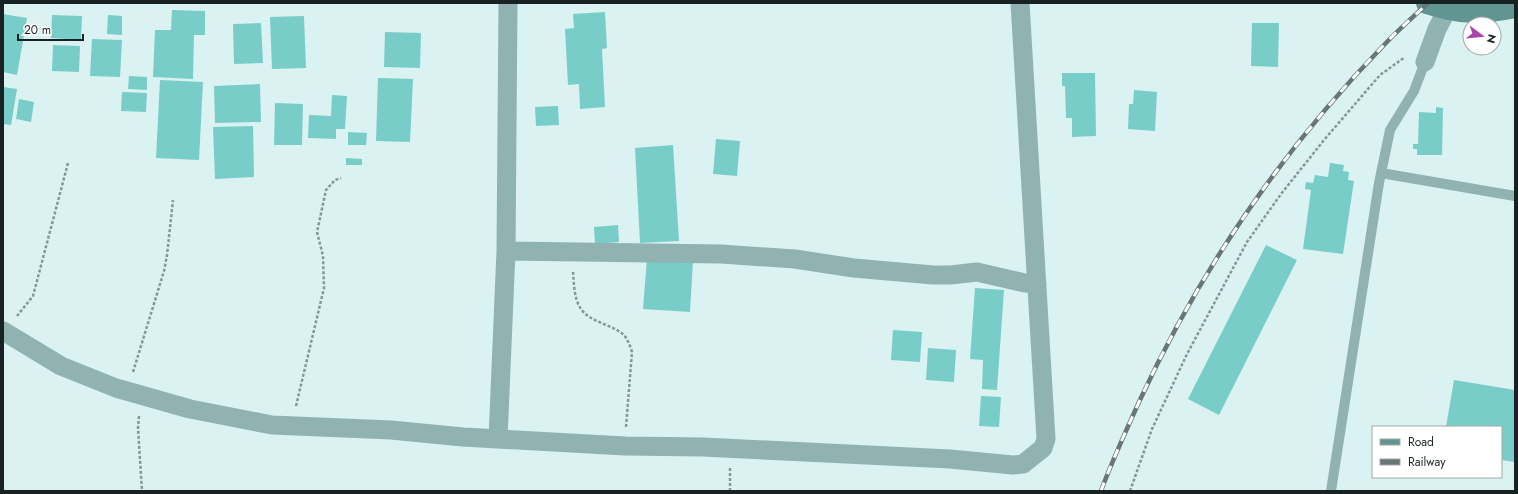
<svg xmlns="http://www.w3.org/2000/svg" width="1518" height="494" font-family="Jost,sans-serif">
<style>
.building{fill:#79cdc9}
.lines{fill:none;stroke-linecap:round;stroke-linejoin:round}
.path{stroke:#859696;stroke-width:2.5;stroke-dasharray:3 2;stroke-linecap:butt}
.lane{stroke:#90b2b0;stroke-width:10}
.street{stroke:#90b2b0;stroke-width:19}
.secondary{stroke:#609592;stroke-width:22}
.rail-casing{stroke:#687776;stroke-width:4.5}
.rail{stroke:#fff;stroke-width:3;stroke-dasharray:9;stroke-linecap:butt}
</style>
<rect width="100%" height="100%" fill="#daf2f1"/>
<!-- building -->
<path class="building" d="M172 10 205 11V35H194L193 79 153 77 155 30H171Z
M605 12 607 48 602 49 605 107 580 109 579 84 568 85 565 29 574 28 573 14Z
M3 14 27 18 17 75 3 72Z
M52 15 82 16 81 40 51 38Z
M108 15 122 16V35L107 34Z
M304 16 306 68 272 69 270 17Z
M261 23 263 63 234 64 233 24Z
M1252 23H1279L1278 67 1251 66Z
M385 32 421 33 420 68 384 67Z
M92 39 122 40 120 77 90 76Z
M53 45 80 46 79 72 52 71Z
M1062 73H1095L1096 136 1072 137V118H1066L1065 86H1062Z
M129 76 147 77V90L128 89Z
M378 78 413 79 410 142 376 141Z
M160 80 203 82 199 160 156 158Z
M260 84 261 122 215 123 214 86Z
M3 87 17 89 11 125 3 124Z
M1134 90 1157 92 1155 131 1128 129 1129 104H1133Z
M122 92 147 93 146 112 121 111Z
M332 95 347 96 345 129H336V139L308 138 309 115 331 116Z
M19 99 34 102 31 122 16 119Z
M275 103 303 104 302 145H274Z
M558 106 559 125 536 126 535 107Z
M1436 107 1443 108 1442 155H1417V149H1413V144H1418L1419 112 1436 113Z
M253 126 254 177 215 179 213 127Z
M348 132 367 133 366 145H348Z
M716 139 740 141 737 176 713 174Z
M673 145 679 241 640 243 635 148Z
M346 158 362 159V165H346Z
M1330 163 1344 165 1343 171 1349 172 1348 180 1354 181 1343 254 1303 249 1311 190 1305 189 1306 182 1313 183 1315 175 1328 177Z
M618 225 619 242 595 244 594 227Z
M1266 245 1297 260 1219 415 1188 399Z
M647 258 693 261 690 312 643 309Z
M975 288 1004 290 997 390 982 389 983 360 970 359Z
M893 330 922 332 920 362 891 360Z
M928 348 956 350 954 382 926 380Z
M1454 380 1515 390V462L1501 460V427H1446Z
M981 396 1001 397 999 427 979 426Z"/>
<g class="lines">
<!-- path -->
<path class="path" d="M573 272C574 284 574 299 581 309 591 323 612 324 624 335 628 340 630 346 632 352L626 427
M17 316 33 296 68 163
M133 372 164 271 167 255 173 200
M296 406 324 288 323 256 317 232 326 190 335 180 341 178
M139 416 138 428 142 491
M730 491V467
M1130 491 1152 429 1187 354 1247 242 1281 194 1324 140 1380 75 1405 57"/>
<!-- lane -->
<path class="lane" d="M1381 173 1515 196
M1331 491 1379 183 1390 130 1414 91 1425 62"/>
<!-- street -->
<path class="street" d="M1425 62 1437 29 1447 10
M506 251 721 254 795 259 854 268 933 275H951L977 272 1025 283 1037 284
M3 331 61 366 116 388 190 409 272 425 391 430 463 437 625 446 703 447 950 459 1013 465 1023 464 1043 448 1046 439 1020 3
M498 439 506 251 508 3"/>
<!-- secondary -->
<path class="secondary" d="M1427 3C1460 14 1482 14 1515 7"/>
<!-- rail casing -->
<g class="rail-casing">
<path id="rail" d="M1101 491C1112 461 1126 431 1139 402 1200 270 1283 149 1384 45 1398 30 1413 17 1428 3"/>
</g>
<!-- rail -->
<use href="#rail" class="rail"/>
</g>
<!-- border -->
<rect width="1518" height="494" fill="none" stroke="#192222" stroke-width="8"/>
<!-- legend -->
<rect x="1372" y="426" width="130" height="52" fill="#ffffff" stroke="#a3a7a7"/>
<rect x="1380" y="439" width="20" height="6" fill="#609592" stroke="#a3a7a7"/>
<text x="1408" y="446" font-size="12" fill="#192222">Road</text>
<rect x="1380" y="459" width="20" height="6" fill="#687776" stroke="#a3a7a7"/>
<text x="1408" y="466" font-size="12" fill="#192222">Railway</text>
<!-- north arrow -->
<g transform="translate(1482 36) rotate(106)"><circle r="19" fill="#ffffff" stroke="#a3a7a7"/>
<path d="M0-3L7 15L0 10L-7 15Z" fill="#a946ac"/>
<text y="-6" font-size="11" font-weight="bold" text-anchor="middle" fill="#192222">N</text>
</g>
<!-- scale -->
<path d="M18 34v6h65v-6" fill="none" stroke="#192222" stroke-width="2"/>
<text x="24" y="34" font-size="12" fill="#192222" stroke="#ffffff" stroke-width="3" paint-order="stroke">20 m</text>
</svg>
